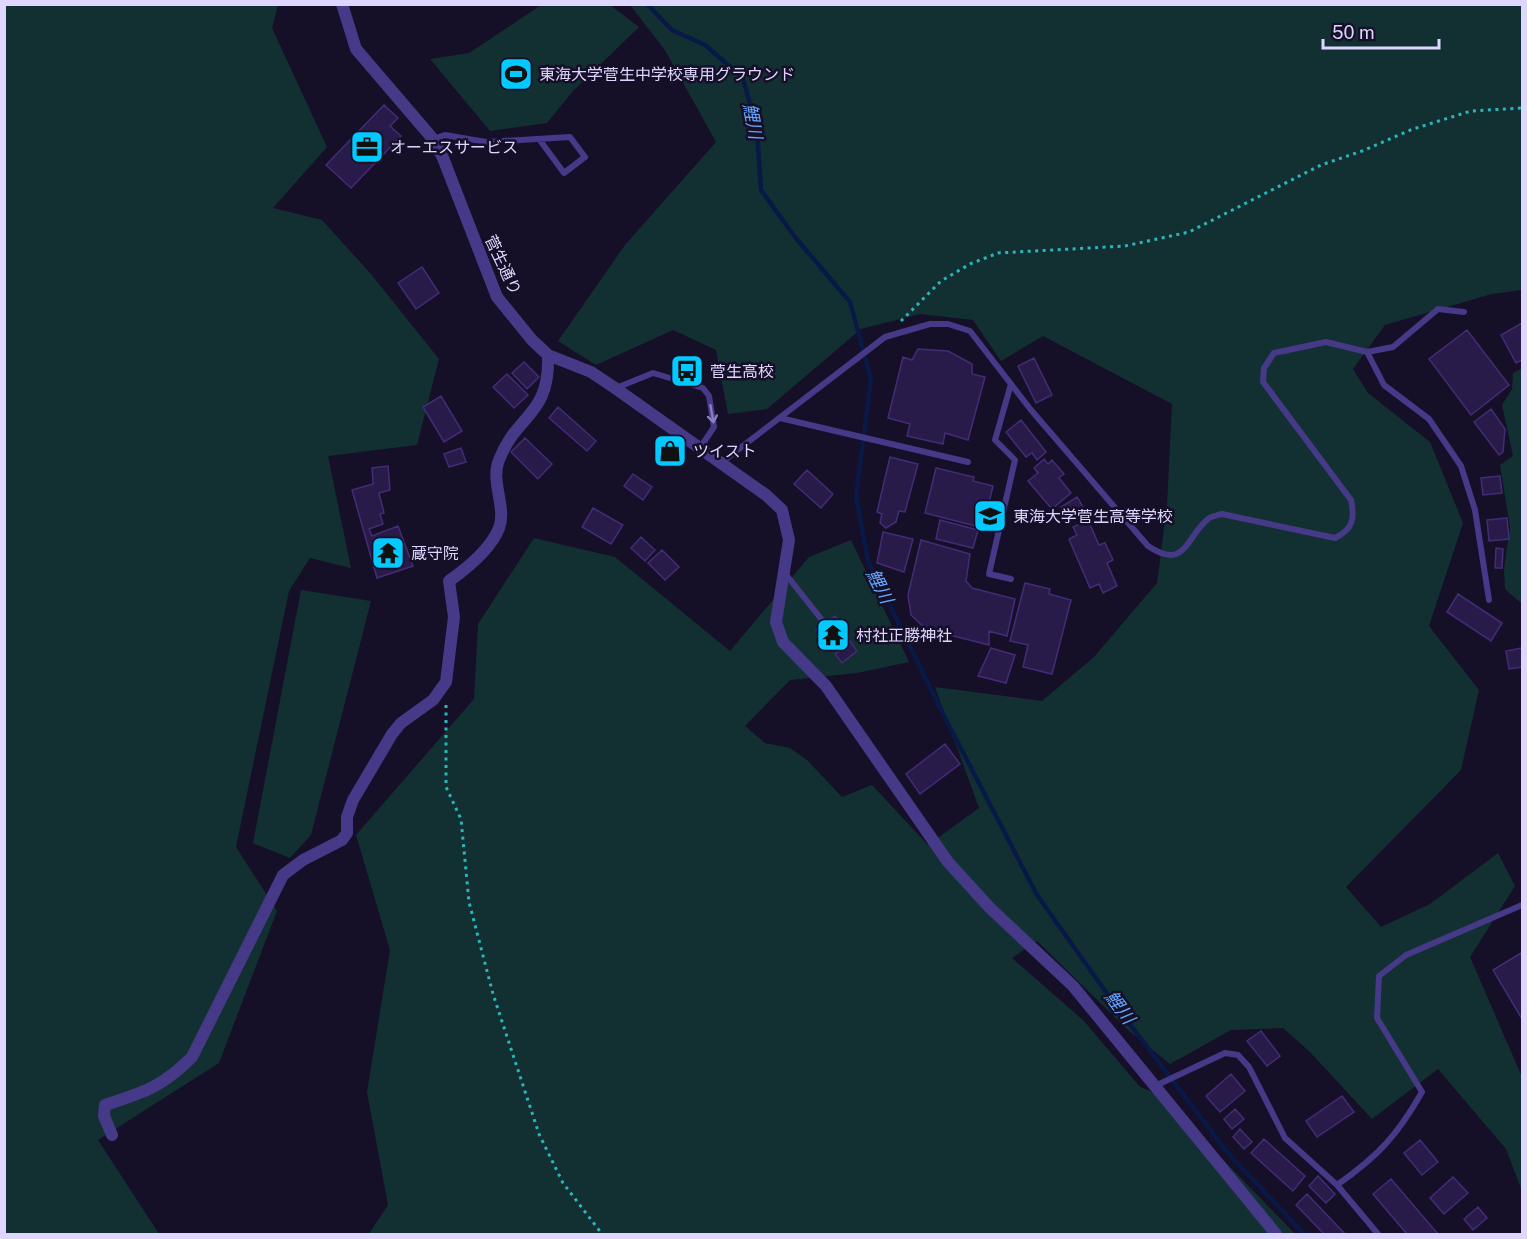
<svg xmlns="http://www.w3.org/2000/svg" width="1527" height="1239" font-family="'Public Sans','Noto Sans JP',sans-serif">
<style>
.green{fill:#123032}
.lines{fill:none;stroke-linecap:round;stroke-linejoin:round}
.stream{stroke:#091947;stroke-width:4.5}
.building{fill:#291b49;stroke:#432c76;stroke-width:1.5}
.path{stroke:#2cb5bd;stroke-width:3;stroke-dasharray:3 4.5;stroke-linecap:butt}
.service{stroke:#453988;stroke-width:6}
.minor{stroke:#453988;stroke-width:12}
.oneway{stroke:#8a80be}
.labels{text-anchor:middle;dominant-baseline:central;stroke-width:5;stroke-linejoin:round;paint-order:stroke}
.poi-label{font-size:16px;fill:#dfd6ff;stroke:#160f28;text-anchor:start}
.street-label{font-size:16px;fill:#dfd6ff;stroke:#160f28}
.water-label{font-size:18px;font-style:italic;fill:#64a6ff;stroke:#160f28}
</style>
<rect width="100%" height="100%" fill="#160f28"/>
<!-- green -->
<path class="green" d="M5 5H278L272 28 327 147 273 208 322 220 371 274 439 359 417 445 328 456 351 568 310 558 289 591 236 847 277 911 219 1063 98 1140 159 1234H5Z
M541 5H610L639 27 574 90 547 123 490 131 430 59 469 53Z
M630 5H1522V290L1492 294 1385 325 1353 369 1368 393 1430 442 1463 523 1429 626 1479 690 1461 770 1346 887 1381 927 1430 904 1498 853 1515 886 1470 957 1522 1077V1191L1506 1149 1438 1069 1372 1119 1310 1052 1283 1028 1231 1030 1170 1064 1128 1030 1037 941 1012 958 1084 1021 1140 1087 1161 1095 1295 1234H369L388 1205 367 1092 390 950 356 835 474 699 478 624 534 538 615 557 730 651 809 557 851 540 909 662 857 673 790 680 745 726 765 743 790 748 807 760 842 797 872 785 928 845 979 808 935 687 1042 701 1094 657 1157 583 1167 506 1172 404 1043 336 1001 361 973 320 920 314 861 329 767 409 728 414 716 350 673 330 596 365 558 341 625 245 716 142 665 50Z
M1522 368V604L1505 589 1504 569 1510 527 1500 465 1513 456 1502 405 1512 389 1513 373Z
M301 590 371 601 311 835 290 858 253 843Z"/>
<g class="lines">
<!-- stream -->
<path class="stream" d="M647 4 672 30 705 45 743 78 757 131 761 190 795 237 850 302 871 379 856 496 868 561 941 710 1037 895 1113 1002 1227 1152 1304 1234"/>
</g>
<!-- building -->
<path class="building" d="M384 105 398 118 390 126 401 136 351 188 326 165Z
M422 267 439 293 416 309 398 283Z
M1522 323V360L1516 363 1501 335Z
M1467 330 1509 385 1471 415 1429 359Z
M918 349 948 351 972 364V374L985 377 968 440 945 433 943 444 907 436 910 424 888 418 903 357 912 360Z
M1034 358 1052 395 1036 403 1018 366Z
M524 362 539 377 527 389 512 373Z
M507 374 528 395 514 408 493 387Z
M441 396 462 431 444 442 423 407Z
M558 407 596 441 587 451 549 418Z
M1491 409 1505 429 1503 452 1499 455 1474 422Z
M1021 420 1046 452 1037 460 1032 453 1026 457 1006 432Z
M525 438 552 464 538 479 511 452Z
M671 441 681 448 670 463 661 456Z
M461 448 466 462 449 467 444 454Z
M890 457 918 464 905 512 899 511 896 522 886 528 880 523 882 514 877 512Z
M1044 459 1048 464 1052 460 1064 474 1059 478 1071 493 1052 509 1028 481 1038 473 1034 468Z
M388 466 390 490 379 493 384 513 380 514 383 524 369 529 372 536 398 526 413 566 377 578 352 490 373 484 372 468Z
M936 468 974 477 973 481 993 486 983 528 925 513Z
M807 470 833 494 821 508 794 484Z
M633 474 652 487 643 500 624 486Z
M1500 476 1502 493 1483 495 1481 478Z
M1077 497 1086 512 1070 522 1061 507Z
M593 508 623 525 611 544 582 527Z
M1507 518 1509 539 1489 541 1487 520Z
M940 520 978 530 973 548 936 539Z
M1088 520 1099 545 1105 543 1113 560 1107 563 1117 586 1103 593 1099 584 1090 588 1069 539 1077 535 1073 527Z
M883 532 913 539 904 572 877 563Z
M641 537 655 550 645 561 631 548Z
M921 540 970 554 966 581 972 588 1015 599 1007 636 989 631V645L926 629 911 615 908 595Z
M1496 548 1503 549 1502 568H1495Z
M662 550 679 567 665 580 648 563Z
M1025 583 1050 589 1049 594 1071 600 1052 674 1023 667 1028 645 1010 641Z
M1458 594 1502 623 1491 641 1447 612Z
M835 616 849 636 844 639 847 644 850 641 857 651 842 663 835 654 839 651 834 645 829 648 816 630Z
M991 648 1015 655 1006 683 978 676Z
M1522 648V667L1509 669 1506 651Z
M945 744 960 764 920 794 906 774Z
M1521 953 1522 956V1019L1493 970Z
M1261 1031 1280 1056 1267 1066 1247 1041Z
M1231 1074 1245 1091 1220 1112 1206 1096Z
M1342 1096 1354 1112 1317 1137 1306 1121Z
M1235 1109 1244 1119 1232 1129 1224 1119Z
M1240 1129 1252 1142 1244 1149 1233 1137Z
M1264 1139 1305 1176 1293 1191 1251 1153Z
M1420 1140 1438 1162 1422 1175 1404 1153Z
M1318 1176 1335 1194 1326 1203 1309 1186Z
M1453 1177 1468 1193 1444 1214 1430 1198Z
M1391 1179 1438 1234H1407L1373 1194Z
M1307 1194 1345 1234H1324L1296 1205Z
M1478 1207 1487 1218 1473 1230 1464 1219Z"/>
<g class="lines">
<!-- path -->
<path class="path" d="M901 321 941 281 970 264 998 253 1125 246 1189 232 1321 165 1362 151 1413 129 1471 111 1522 108
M446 705V787L461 819 469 902 493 994 539 1134 563 1183 602 1234"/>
<!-- service -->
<path class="service" d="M433 139 445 135 486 142 570 137 585 157 564 173 539 139
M1367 352 1384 385 1429 419 1461 466 1475 510 1489 600
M1011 384 995 440 1015 460 989 574 1011 579
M616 388 653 373 703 388 709 396 714 427 700 448
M780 418 968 462
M722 462 885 337 930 324H948L970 331 1031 410 1148 546C1186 571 1185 538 1208 519 1211 516 1218 515 1222 514L1335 538C1353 529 1355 519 1351 500L1263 382 1264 368 1274 353 1326 342 1367 352 1393 347 1438 309 1464 312
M784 572 822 620
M1155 1086 1225 1053 1238 1055 1249 1067 1285 1138 1337 1185 1378 1234
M1337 1185C1378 1156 1397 1136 1422 1092L1377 1018 1379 976 1406 955 1522 905"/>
<!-- minor -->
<path class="minor" d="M342 4 356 49 433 139 443 158 497 297 532 340 548 355 591 372 615 388 766 495 782 510 789 540 776 622 783 642 826 686 948 862 990 908 1073 986 1276 1234
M112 1135 104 1116 105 1105C145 1092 162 1087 192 1057L283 875 303 860 342 840 347 833V817L353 800 392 734 401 723 433 700 446 682 454 617 449 581C466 569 491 549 499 528 507 508 490 481 499 460 517 413 550 417 548 355"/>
</g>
<!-- one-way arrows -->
<defs><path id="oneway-shaft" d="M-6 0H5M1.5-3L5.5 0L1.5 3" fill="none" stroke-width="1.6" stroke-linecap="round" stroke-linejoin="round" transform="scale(1.5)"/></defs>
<use class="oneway" href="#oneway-shaft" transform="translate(712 414) rotate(80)"/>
<!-- icons -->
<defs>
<g id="stadium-square" transform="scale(1.725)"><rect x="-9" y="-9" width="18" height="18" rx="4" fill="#02c9ff" stroke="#160f28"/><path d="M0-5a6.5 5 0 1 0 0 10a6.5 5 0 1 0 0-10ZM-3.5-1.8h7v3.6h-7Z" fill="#111"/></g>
<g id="office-square" transform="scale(1.725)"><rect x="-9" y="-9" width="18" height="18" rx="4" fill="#02c9ff" stroke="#160f28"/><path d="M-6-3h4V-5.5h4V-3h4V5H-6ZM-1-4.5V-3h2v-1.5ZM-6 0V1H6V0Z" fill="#111"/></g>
<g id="bus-square" transform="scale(1.725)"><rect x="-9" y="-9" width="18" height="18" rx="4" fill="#02c9ff" stroke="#160f28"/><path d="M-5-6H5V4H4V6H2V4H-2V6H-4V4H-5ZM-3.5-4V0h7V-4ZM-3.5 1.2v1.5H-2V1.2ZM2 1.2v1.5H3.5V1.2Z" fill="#111"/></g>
<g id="shop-square" transform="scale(1.725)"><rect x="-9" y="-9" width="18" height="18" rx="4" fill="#02c9ff" stroke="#160f28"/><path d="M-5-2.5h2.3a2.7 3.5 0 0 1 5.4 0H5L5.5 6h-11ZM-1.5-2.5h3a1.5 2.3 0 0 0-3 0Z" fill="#111"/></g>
<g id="school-square" transform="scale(1.725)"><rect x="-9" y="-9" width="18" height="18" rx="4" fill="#02c9ff" stroke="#160f28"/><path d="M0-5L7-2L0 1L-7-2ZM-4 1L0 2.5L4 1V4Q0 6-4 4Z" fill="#111"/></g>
<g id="temple-square" transform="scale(1.725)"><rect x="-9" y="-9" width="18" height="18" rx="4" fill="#02c9ff" stroke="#160f28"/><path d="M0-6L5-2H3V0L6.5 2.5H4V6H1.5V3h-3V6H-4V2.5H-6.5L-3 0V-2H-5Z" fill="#111"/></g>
</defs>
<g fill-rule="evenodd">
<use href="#stadium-square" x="516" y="74"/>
<use href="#office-square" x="367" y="147"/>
<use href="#bus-square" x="687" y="371"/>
<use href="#shop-square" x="670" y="451"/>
<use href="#school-square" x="990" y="516"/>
<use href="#temple-square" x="388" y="553"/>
<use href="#temple-square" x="833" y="635"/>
</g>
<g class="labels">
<!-- poi labels -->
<g class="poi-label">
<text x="539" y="74">東海大学菅生中学校専用グラウンド</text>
<text x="390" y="147">オーエスサービス</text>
<text x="710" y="371">菅生高校</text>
<text x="693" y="451">ツイスト</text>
<text x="1013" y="516">東海大学菅生高等学校</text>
<text x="411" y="553">蔵守院</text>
<text x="856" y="635">村社正勝神社</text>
</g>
<!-- street labels -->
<g class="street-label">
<text transform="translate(503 265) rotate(65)">菅生通り</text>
</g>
<!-- water labels -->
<g class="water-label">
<text transform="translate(753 121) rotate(79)">鯉川</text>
<text transform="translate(880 586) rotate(63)">鯉川</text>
<text transform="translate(1120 1007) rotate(53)">鯉川</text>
</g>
</g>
<!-- border -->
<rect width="1527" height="1239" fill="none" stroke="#dfd6ff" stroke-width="12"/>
<!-- scale -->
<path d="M1323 39v9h116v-9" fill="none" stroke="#dfd6ff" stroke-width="3"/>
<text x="1332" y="39" font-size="18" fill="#dfd6ff" stroke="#160f28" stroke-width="4.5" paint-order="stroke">50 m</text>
</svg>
